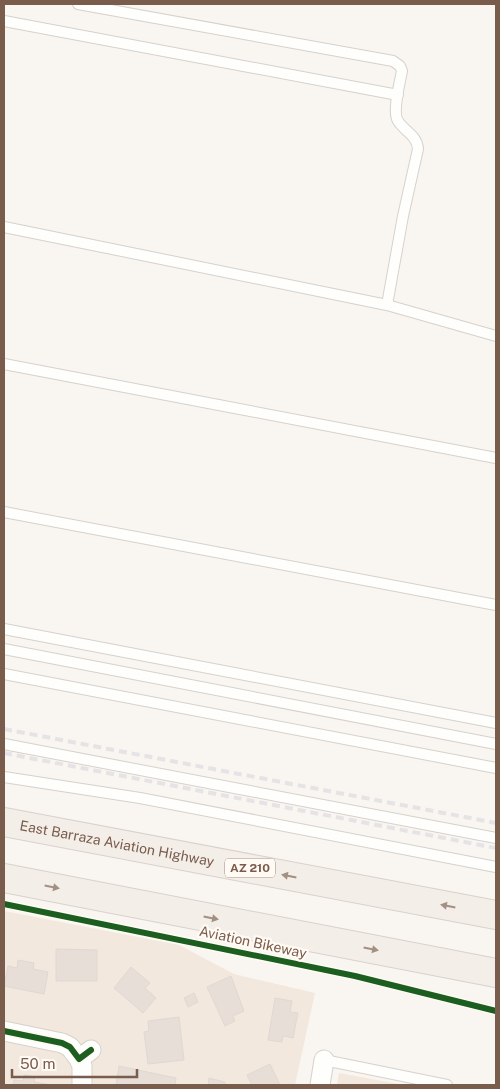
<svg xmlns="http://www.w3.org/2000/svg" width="500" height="1089" font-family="'Public Sans',sans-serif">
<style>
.residential{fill:#f2e8de}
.building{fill:#e6ded7;stroke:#e2d8d2}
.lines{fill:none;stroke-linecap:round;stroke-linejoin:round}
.service-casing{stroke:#d7d1cb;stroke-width:12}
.minor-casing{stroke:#d7d1cb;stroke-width:21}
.primary-casing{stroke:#dad1cc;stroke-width:30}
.service{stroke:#fefefd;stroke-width:10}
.minor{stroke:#fefefd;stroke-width:19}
.primary{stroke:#f3eee8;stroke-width:28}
.rail{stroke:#e6e3e7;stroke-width:4;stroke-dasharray:8 5;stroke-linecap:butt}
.cycleway-casing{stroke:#fffaf3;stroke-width:9}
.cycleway{stroke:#1b5e20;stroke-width:6}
.oneway{fill:#a48f83}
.labels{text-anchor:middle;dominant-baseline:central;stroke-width:4.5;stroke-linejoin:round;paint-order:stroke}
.shield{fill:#fffaf3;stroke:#a28b7f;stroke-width:1}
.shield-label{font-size:12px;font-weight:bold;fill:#7a5c4d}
.street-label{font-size:14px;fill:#7a5c4d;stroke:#fffaf3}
</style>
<rect width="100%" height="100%" fill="#f9f5f0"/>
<!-- residential -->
<path class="residential" d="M4 911 179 945 234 974 315 993 295 1085H4Z
M339 1073 404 1085H337Z"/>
<!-- building -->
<path class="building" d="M56 949 97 950V981H56Z
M18 960 34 963 33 969 48 972 44 994 4 986 8 966 17 968Z
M131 967 150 983 145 988 156 998 143 1013 114 988Z
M231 976 244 1011 233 1016 235 1021 225 1026 207 987Z
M194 993 198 1002 188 1007 184 998Z
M275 998 292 1001 290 1012 298 1013 293 1038 283 1036 282 1042 268 1040Z
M179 1017 184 1060 148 1064 144 1032 149 1031 148 1021Z
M270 1064 280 1085H252L247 1075Z
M119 1066 176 1078 175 1085H116Z
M24 1075 35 1077 34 1082 52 1085H13L14 1080 23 1081Z
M209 1078 225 1082V1085H208Z"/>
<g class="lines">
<!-- service casing -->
<g class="service-casing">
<path id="service" d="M78 4 393 61 400 66 402 71C400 82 392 112 398 121 405 132 417 135 418 149L403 216 387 305 496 336
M4 21 398 95
M4 227 387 305
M4 364 496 458
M4 512 496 605
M4 629 496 723
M4 649 496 744
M4 674 496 768
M4 744 496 838
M4 777 140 798 496 867
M324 1060 447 1085"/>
</g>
<!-- minor casing -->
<g class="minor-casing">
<path id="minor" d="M4 1031 62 1043 70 1047 79 1059 91 1050
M79 1059 82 1066V1085
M320 1085 324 1060"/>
</g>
<!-- primary casing -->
<g class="primary-casing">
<g id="primary">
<path id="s1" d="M4 822 496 915"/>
<path d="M4 878 496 973"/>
</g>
</g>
<!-- service -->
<use href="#service" class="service"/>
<!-- minor -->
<use href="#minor" class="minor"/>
<!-- primary -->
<use href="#primary" class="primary"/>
<!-- rail -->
<path class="rail" d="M4 729 496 823
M4 753 496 848"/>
<!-- cycleway casing -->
<g class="cycleway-casing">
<path id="cycleway" d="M4 904 355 976 496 1011
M4 1031 62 1043 70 1047 79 1059 91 1050"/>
</g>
<!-- cycleway -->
<use href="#cycleway" class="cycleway"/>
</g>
<!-- one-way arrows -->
<defs><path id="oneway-solid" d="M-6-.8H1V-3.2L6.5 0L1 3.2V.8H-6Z" transform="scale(1.25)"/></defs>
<g class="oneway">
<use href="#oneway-solid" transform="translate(289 876) rotate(-169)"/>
<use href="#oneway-solid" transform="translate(52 887) rotate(11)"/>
<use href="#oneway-solid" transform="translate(448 906) rotate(-169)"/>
<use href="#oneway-solid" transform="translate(211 918) rotate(11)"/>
<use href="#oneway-solid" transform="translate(371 949) rotate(11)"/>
</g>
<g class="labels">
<!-- shield labels -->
<rect class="shield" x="225" y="858.5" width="50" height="19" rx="4"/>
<g class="shield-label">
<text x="250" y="868">AZ 210</text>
</g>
<!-- street labels -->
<g class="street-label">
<text stroke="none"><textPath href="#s1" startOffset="115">East Barraza Aviation Highway</textPath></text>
<text transform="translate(253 942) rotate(12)">Aviation Bikeway</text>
</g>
</g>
<!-- border -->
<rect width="500" height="1089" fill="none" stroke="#7a5c4d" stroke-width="10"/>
<!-- scale -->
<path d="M12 1069v8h125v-8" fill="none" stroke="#7a5c4d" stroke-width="2.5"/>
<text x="20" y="1069" font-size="15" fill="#7a5c4d" stroke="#fffaf3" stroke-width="4" paint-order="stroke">50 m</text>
</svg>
